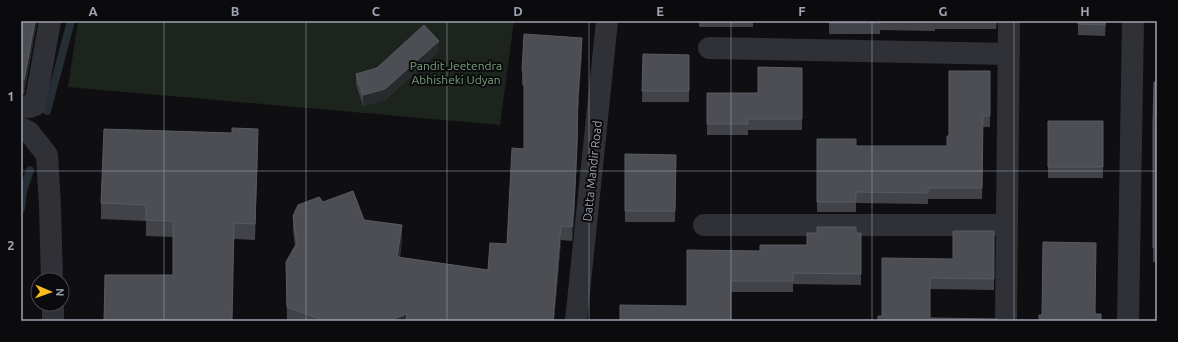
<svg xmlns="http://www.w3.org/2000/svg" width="1178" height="342" font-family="Ubuntu,sans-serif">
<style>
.green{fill:#1c241d}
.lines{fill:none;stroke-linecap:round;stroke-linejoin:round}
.stream{stroke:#252d35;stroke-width:8}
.minor{stroke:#303136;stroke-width:22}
.wall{fill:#424349}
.shaded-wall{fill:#292a2e}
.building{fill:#4c4e54;stroke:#595b63}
.grid{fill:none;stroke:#9fa4b3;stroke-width:1;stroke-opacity:0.55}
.labels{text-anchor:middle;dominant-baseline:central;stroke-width:4;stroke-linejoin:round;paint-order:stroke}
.park-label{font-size:12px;fill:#75a079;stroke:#0b0a0c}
.street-label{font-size:12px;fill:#9fa4b3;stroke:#0b0a0c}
.neatline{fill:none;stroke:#9fa4b3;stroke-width:1.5}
.grid-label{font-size:13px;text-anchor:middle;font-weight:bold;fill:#9fa4b3}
</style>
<rect width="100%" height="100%" fill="#0f0f11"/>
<!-- green -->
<path class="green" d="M78 21H514L500 125 68 87Z"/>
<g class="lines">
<!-- stream -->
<path class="stream" d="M47 111 71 21
M21 209 23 191 30 170"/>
<!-- minor -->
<path class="minor" d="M709 48 1009 54
M21 106 30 107 35 105 50 21
M21 128 29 132 47 155 50 207 52 280
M704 225H1007
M53 304V321
M576 321 607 21
M1006 321 1009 21
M1128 321 1133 21"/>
</g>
<!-- wall -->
<path class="wall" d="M21 21H37L24 94H21Z
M699 21H753V27H699Z
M829 21H997L996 29H935V31L880 30V34H829Z
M1078 21H1106L1105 36 1078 35Z
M439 51 385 100 363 106 356 84V74Z
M582 52 578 109 577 158 574 220 572 241 561 240 554 321H287L286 262 295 246 293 230V216L323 202 364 220 402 239 400 257 488 270 507 244 524 149V86L522 85V71Z
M643 54 689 55V102H642Z
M802 68V130H748V135H707V93H758Z
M990 71V127H983L982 199H928V204L856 203V212H817V139L856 146H947L949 136Z
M1157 82V262H1153V122Z
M1048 121H1103V178H1048Z
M258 145 255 240 234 239 173 275V237L146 236V221L101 219V203Z
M625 154 676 155 675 222H625Z
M994 231V290L930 289V318L882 316 953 259Z
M856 233H861V285L793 284V292H731L687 306 760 251 807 245Z"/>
<!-- shaded-wall -->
<path class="shaded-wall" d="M35 21H37L24 94V80Z
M582 38V52L578 109 577 158 574 220 572 241V227L578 95Z
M439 41V51L385 100 363 106V95Z
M258 129V145L255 240V224Z
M402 225V239L397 271V257Z
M561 226V240L554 321H553Z
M407 314V321H388Z"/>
<!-- building -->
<path class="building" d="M21 21H35L24 80H21Z
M829 21H880V23H829Z
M1078 21H1105V25L1078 24Z
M424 25 439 41 385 89 363 95 356 74 377 68Z
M524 34 582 38 578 95 577 144 574 206 572 227 561 226 553 321H406L407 314 388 321H326L287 307 286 262 297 243 293 216 298 205 319 197 323 202 353 191 364 220 402 225 397 257 488 270 490 243 507 244 512 148 524 149V71H522Z
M643 54 689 55V91H642Z
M758 67 802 68V119H748V124H707V93H758Z
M949 71H990V116H983L982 188H928V193L856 192V202H817V139H856V146H947V136H949Z
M1154 82H1157V248H1153V122Z
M1048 121H1103V167H1048Z
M232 128 258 129 255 224 234 223 232 321H104L105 275H173V221L146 220V205L101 203 104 129 232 133Z
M625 154 676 155 675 211H625Z
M817 227H856V233H861V274L793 273V281H731V321H620V305L687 306V250L760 251V245H807V233H817Z
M953 231H994V279L930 278V318L998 319V321H878V316H882V258L953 259Z
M1043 242 1096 243 1095 314H1101V321H1039V315H1042Z"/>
<!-- grid -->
<path class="grid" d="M164 21V321M306 21V321M447 21V321M589 21V321M731 21V321M872 21V321M1014 21V321M21 171H1157"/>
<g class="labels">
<!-- park labels -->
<g class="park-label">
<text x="456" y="65">Pandit Jeetendra<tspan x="456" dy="14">Abhisheki Udyan</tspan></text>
</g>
<!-- street labels -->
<g class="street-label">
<text transform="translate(592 171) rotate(-84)">Datta Mandir Road</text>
</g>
</g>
<!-- border -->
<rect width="1178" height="342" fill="none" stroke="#0b0a0c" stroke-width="44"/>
<!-- north arrow -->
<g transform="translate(50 292) rotate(92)"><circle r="19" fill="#0b0a0c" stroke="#46484f"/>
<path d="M0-3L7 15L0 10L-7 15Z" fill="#febc1a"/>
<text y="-6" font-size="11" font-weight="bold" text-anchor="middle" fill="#9fa4b3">N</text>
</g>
<rect x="22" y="22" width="1134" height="298" class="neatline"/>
<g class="grid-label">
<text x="93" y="16">A</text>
<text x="235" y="16">B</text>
<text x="376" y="16">C</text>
<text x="518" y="16">D</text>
<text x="660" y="16">E</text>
<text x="802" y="16">F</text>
<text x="943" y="16">G</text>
<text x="1085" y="16">H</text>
<text x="11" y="101">1</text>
<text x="11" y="250">2</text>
</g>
</svg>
